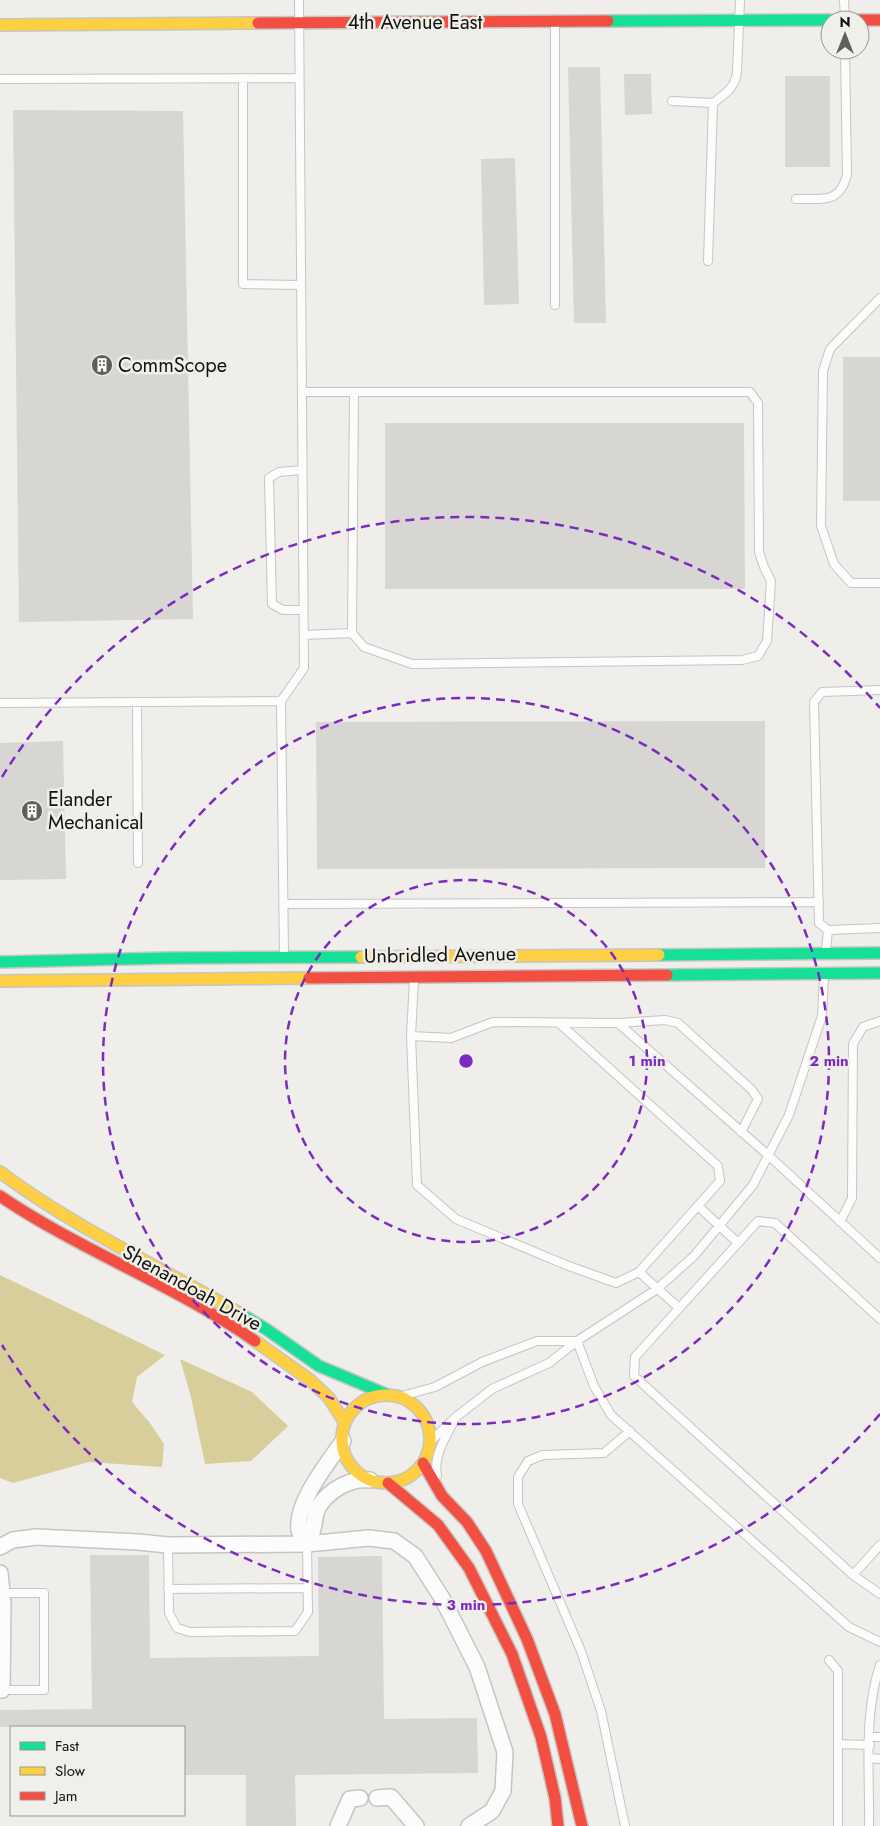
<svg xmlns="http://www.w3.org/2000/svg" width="880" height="1826" font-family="Jost,sans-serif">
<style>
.water{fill:#d7ce9c}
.building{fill:#d7d6d3}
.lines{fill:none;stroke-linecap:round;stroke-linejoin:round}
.lane-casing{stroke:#c6c5c2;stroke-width:10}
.street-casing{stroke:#c6c5c2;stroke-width:18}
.fast-casing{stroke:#c6c5c2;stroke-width:14}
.slow-casing{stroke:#c6c5c2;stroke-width:14}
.jam-casing{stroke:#c6c5c2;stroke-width:14}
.lane{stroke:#fdfcfc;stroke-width:8}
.street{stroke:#fdfcfc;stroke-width:15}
.fast{stroke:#16e098;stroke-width:11}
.slow{stroke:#ffcf43;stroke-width:11}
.jam{stroke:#f24e42;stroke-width:11}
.ring{fill:none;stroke:#7b2cbf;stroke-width:2.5;stroke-dasharray:9 6}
.labels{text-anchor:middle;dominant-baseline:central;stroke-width:5;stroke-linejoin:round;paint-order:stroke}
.street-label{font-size:20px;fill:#121210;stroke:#f0efe9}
.poi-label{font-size:20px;fill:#121210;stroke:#f0efe9;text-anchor:start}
.centre{fill:#7b2cbf;stroke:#f0efe9;stroke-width:2.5}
.ring-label{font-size:15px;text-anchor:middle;font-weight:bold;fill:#7b2cbf;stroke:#f0efe9;stroke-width:5;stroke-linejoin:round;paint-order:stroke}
</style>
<rect width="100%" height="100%" fill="#efeeea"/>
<!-- water -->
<path class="water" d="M0 1275 165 1355 137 1377 132 1402 150 1423 164 1444 162 1467 89 1462 13 1483 0 1478Z
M180 1359 252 1392 288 1426 251 1461 205 1464 191 1397Z"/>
<!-- building -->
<path class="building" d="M568 67H600L606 323H574Z
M624 74H651L652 114 625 115Z
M785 76H830V167H785Z
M13 110 183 111 193 619 19 622Z
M515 158 519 304 484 305 481 159Z
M843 357H880V501H843Z
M385 423H744L745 589H385Z
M765 721V868L317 869 316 722Z
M63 741 66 879 0 880V743Z
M90 1555H149L150 1658 319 1656 318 1557 382 1556 384 1719 477 1718 478 1773 295 1775 296 1826H246V1775H184V1727H0V1710L92 1709Z"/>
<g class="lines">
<!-- lane casing -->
<g class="lane-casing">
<path id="lane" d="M844 0 845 20
M243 78V284L301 285
M0 79 299 78
M672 101 713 103C725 94 735 88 737 72L740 0
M796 199C822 198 839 205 847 175L845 50
M708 261 713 103
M880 298 830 349 823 371 821 526 834 564 851 583H880
M555 305V24
M302 392H750L758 403 759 552 764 567 771 581 767 641 758 656 742 660 412 664 364 647 352 633 304 635
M302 470 279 472 269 478 272 604 283 610H303
M352 633 354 392
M880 690 822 692 814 702 819 923 828 930 880 928
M281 701 284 956
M137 702 138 863
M0 703 281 701 304 668 299 0
M283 904 819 902
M826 950 828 930
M414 980 411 1036 417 1185 456 1219 566 1265 616 1283 639 1272 720 1181 718 1166 559 1023
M618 1023 768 1155 880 1258
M411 1036 451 1038 493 1022 618 1023 665 1020 678 1023 752 1090 758 1099 741 1132
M698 1206 738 1243
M840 1222 852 1198 853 1044 863 1027 880 1021
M639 1272 678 1307
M880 1319 775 1223 758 1221 635 1357 634 1376 853 1575 880 1594
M577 1341 594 1386 611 1415 849 1627 880 1642
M398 1397 435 1387 482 1362 537 1341H577
M430 1442 456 1417 492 1389 549 1363 577 1341 657 1289 694 1256 753 1185 789 1115 822 1016 824 977
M437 1475C433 1457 445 1438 453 1423
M168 1545 169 1613 177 1628 190 1632 295 1631 308 1612 307 1544
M853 1575 880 1545
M168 1589 307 1588
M2 1593H44V1690H2
M829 1660 838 1671V1826
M870 1737H880
M838 1744 870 1745
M870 1758 880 1759
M625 1826 601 1711 581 1651 518 1504V1477L528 1461 543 1455 604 1453 630 1431
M869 1826C870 1774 863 1716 880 1665"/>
</g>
<!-- street casing -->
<g class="street-casing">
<path id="street" d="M307 1544C305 1540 300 1534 299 1530 295 1503 328 1463 343 1441
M307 1544C309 1539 312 1534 313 1529 315 1521 315 1512 319 1506 330 1489 351 1478 370 1480
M0 1547 13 1540 36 1537 138 1542 168 1545 307 1544 369 1538 394 1541 415 1556 442 1598 477 1667 505 1752 503 1791 492 1811 469 1826
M0 1573 3 1603 2 1690H0
M377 1798 391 1797 416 1826
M338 1826 350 1799 360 1798"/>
</g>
<!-- fast casing -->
<g class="fast-casing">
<path id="fast" d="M608 21 830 20
M659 955 880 953
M0 962 168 958 361 957
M667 975 880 973
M241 1314 266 1329 319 1366 388 1395"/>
</g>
<!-- slow casing -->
<g class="slow-casing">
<path id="slow" d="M0 25 258 23
M361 957 659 955
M0 981 309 978
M0 1172C75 1228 160 1267 241 1314
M255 1341 310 1380 329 1398 345 1423
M342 1439a44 44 0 1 1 88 0a44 44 0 1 1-88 0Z"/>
</g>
<!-- jam casing -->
<g class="jam-casing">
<path id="jam" d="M850 20H880
M258 23 608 21
M309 978 667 975
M0 1196C81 1251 175 1285 255 1341
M423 1463 442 1496 467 1522 486 1551 527 1639 555 1714 582 1826
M388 1483 438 1525 469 1568 512 1654 541 1737 555 1798 558 1826"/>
</g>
<!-- lane -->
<use href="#lane" class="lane"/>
<!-- street -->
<use href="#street" class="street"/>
<!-- fast -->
<use href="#fast" class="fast"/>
<!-- slow -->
<use href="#slow" class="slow"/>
<!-- jam -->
<use href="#jam" class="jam"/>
</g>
<!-- distance rings -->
<g class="ring">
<circle cx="466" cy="1061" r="181"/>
<circle cx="466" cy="1061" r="363"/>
<path d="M880 1414A544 544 0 0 1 2 1345M2 777A544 544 0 0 1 880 708"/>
</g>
<!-- icons -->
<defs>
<g id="building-disc" transform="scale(1.125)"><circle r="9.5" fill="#5f5f5c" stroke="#f0efe9"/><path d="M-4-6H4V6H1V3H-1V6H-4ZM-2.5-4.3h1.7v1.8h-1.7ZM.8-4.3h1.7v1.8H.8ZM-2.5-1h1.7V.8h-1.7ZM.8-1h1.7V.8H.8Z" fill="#fff"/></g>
</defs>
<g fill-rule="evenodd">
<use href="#building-disc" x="102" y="365"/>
<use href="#building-disc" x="32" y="811"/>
</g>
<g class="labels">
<!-- street labels -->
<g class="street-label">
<text x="415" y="22">4th Avenue East</text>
<text transform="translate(440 955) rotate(-1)">Unbridled Avenue</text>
<text transform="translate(192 1288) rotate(29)">Shenandoah Drive</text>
</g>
<!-- poi labels -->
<g class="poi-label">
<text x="118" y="365">CommScope</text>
<text x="48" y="799">Elander<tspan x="48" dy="23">Mechanical</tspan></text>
</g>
</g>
<circle cx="466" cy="1061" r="8" class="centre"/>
<g class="ring-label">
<text x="647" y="1066">1 min</text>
<text x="829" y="1066">2 min</text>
<text x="466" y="1610">3 min</text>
</g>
<!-- legend -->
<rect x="10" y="1726" width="175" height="90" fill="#f0efe9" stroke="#979792"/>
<rect x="20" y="1742" width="25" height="8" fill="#16e098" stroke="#979792"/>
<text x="55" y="1751" font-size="15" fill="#121210">Fast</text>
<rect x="20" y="1767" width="25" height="8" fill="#ffcf43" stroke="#979792"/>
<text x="55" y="1776" font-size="15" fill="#121210">Slow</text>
<rect x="20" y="1792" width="25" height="8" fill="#f24e42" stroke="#979792"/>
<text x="55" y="1801" font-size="15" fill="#121210">Jam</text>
<!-- north arrow -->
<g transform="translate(845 35)"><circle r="24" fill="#f0efe9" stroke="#979792"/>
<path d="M0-4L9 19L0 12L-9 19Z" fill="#5f5f5c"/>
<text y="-8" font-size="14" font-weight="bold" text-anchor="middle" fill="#121210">N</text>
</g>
</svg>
